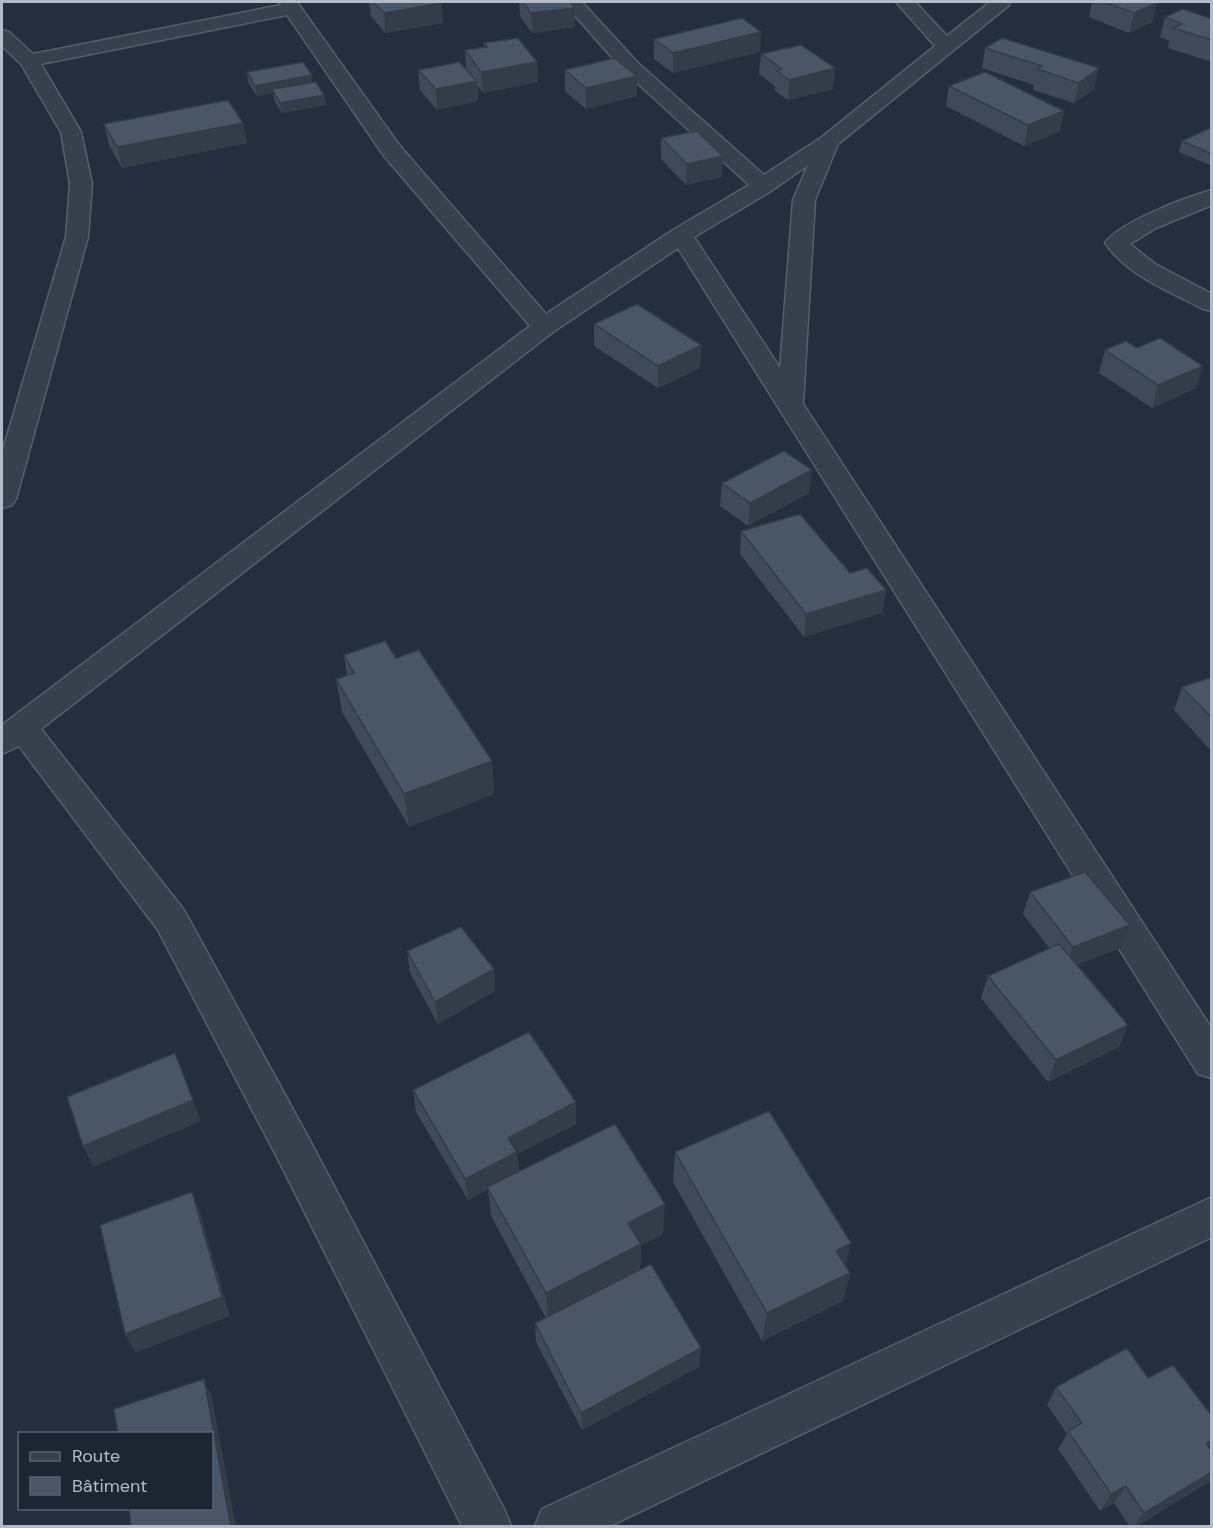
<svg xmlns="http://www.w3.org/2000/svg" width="1213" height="1528" font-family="'DM Sans',sans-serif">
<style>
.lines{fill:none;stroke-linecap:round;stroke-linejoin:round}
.minor-casing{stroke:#565e6b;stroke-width:3}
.minor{fill:#38404d;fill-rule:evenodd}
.wall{fill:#404958}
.shaded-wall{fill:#343c47}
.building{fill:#4a5566;stroke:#343c47;stroke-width:1.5}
</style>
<rect width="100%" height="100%" fill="#242e3d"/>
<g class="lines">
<!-- minor casing -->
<g class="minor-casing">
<path id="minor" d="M279 2H297L400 146 546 314 673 230 749 185 624 71 563 2H582L638 63 764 175 822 137 935 46 896 2H915L947 36 990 2H1010L1008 6 838 144 815 200 803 404 1212 1029V1078L1198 1074 678 248 553 332 41 729 184 910 308 1137 504 1509 511 1526H462L280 1163 158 930 19 746 2 754V725L530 326 384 156 287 15 41 64 81 132 92 184 88 237 16 499 12 505 2 508V453L66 237 70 184 61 132 21 64 2 46V30L9 32 33 54 281 5ZM808 165 793 200 780 368 694 237 771 191Z
M1212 190V205L1156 228 1130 244 1155 264 1212 294V311L1203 309C1169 291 1128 276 1105 243 1120 222 1186 197 1212 190Z
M1212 1197V1237L610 1526H535L542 1509Z"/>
</g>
<!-- minor -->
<use href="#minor" class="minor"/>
</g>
<!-- wall -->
<path class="wall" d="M369 2H440L443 23 385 33 371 16Z
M519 2H570L575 8V27L532 33 520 16Z
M1092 2H1153L1157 3 1152 22 1129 33 1089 17Z
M1165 17 1212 19V62L1168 48 1169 41 1160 37Z
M1002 38 1094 89 1074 103 1033 90 1034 85 982 68 985 48Z
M654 39 760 52 673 73 654 59Z
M484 43 537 62 538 82 483 93 478 86V101L437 110 420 90 418 70 466 69 465 50 484 47Z
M761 54 833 89 788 100 775 91V86L759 74Z
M565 70 637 96 586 109 565 91Z
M247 72 313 82 324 95 326 105 282 113 274 100 273 93 257 96 248 82Z
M949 86 1064 111 1060 131 1024 146 946 106Z
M104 124 247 143 122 168 109 145Z
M1212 129V166L1179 152 1182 141Z
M661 138 722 177 686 185 661 159Z
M594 324 701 345 700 368 658 388 594 346Z
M1105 350 1196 388 1152 408 1099 373Z
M722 483 809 493 748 526 720 506Z
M741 531 850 573 886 590 882 613 804 637 740 554Z
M344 655 396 658 492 761 494 794 409 827 342 712 336 679 347 675Z
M1212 677V752L1174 710 1182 687Z
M1030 892 1121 948 1076 965 1128 1025 1119 1047 1048 1082 981 998 988 976 1049 948 1023 914Z
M407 951 494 969 495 991 438 1024 410 973Z
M413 1090 576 1102V1124L517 1154 519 1171 663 1234 641 1245 640 1269 701 1348 699 1367 582 1430 536 1342 535 1323 546 1318 491 1216 488 1189 468 1200 416 1112Z
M675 1152 850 1273 843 1301 762 1341 673 1182Z
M1148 1378 1212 1416V1449L1211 1450 1212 1451V1479L1209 1482 1136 1527H1130L1114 1503 1100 1511 1058 1449 1067 1434 1047 1405 1056 1387Z"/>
<!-- shaded-wall -->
<path class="shaded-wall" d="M442 3 443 23 385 33 384 13Z
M1157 3 1152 22 1129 33 1134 13Z
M575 8V27L532 33 531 13Z
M761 32 760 52 673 73V53Z
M537 62 538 82 483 93 481 72Z
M835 68 833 89 788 100 789 80Z
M1099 68 1094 89 1074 103 1079 83Z
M312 75 314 86 272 89 273 93 257 96 255 86Z
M637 76V96L586 109V88Z
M477 81 478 101 437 110 436 89Z
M324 95 326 105 282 113 280 103Z
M1064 111 1060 131 1024 146 1028 125Z
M243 123 247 143 122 168 117 147Z
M723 156 722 177 686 185 687 164Z
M701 345 700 368 658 388V366Z
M1203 366 1196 388 1152 408 1158 385Z
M812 470 809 493 748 526 750 503Z
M886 590 882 613 804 637 806 614Z
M492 761 494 794 409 827 404 794Z
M1130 925 1121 948 1065 969 1073 947Z
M494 969 495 991 438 1024 435 1002Z
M1128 1025 1119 1047 1048 1082 1056 1060Z
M193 1100 201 1121 93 1167 83 1146Z
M576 1102V1124L517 1154 519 1172 487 1187 488 1189 468 1200 465 1179 508 1138Z
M192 1192 200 1212 230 1316 135 1353 125 1334Z
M665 1204 663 1234 641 1245 640 1273 548 1321 546 1293 628 1223Z
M851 1243 844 1272 836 1251Z
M850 1273 843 1301 762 1341 767 1313Z
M701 1348 699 1367 582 1430 581 1413Z
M204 1379 212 1398 236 1527H231Z
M1212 1440V1449L1211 1450 1206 1444Z
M1212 1472V1479L1209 1482 1136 1527H1134L1144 1513Z
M1126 1486 1114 1503 1100 1511 1111 1494Z"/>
<!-- building -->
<path class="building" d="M373 2H440L442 3 384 13Z
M523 2H570L575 8 531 13Z
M1104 2H1153L1157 3 1134 13Z
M1183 9 1212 19V40L1173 28 1182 24 1165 17Z
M742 18 761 32 673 53 654 39Z
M518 38 537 62 481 72 465 50 487 47 484 43Z
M1002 38 1099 68 1079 83 1037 69 1042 66 985 48Z
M801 45 835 68 789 80 777 71 782 69 761 54Z
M615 58 637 76 586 88 565 70Z
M303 62 312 75 255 86 247 72Z
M459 62 477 81 436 89 418 70Z
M985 72 1064 111 1028 125 949 86Z
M316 82 324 95 280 103 272 89Z
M228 100 243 123 117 147 104 124Z
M1210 128 1212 129V154L1182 141Z
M697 131 723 156 687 164 661 138Z
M637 304 701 345 658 366 594 324Z
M1160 338 1203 366 1158 385 1105 350 1126 341 1137 348Z
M784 451 812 470 750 503 722 483Z
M800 514 850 573 867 568 886 590 806 614 741 531Z
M385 641 396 658 419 650 492 761 404 794 336 679 354 673 344 655Z
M1212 677V718L1182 687Z
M1085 872 1130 925 1073 947 1030 892Z
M461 927 494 969 435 1002 407 951Z
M1059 944 1128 1025 1056 1060 988 976Z
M529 1032 576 1102 508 1138 517 1152 465 1179 413 1090Z
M175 1053 193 1100 83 1146 67 1097Z
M769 1111 851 1243 836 1251 850 1273 767 1313 675 1152Z
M615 1124 665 1204 628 1223 641 1244 546 1293 487 1187Z
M192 1192 222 1297 125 1334 100 1225Z
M651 1264 701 1348 581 1413 535 1323Z
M1127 1348 1148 1378 1173 1365 1212 1416V1440L1206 1444 1212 1451V1472L1144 1513 1126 1486 1111 1494 1068 1431 1082 1423 1056 1387Z
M204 1379 231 1527H131L129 1509H212V1434H118L114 1409Z"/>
<!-- border -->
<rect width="1213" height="1528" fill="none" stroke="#b4bbc8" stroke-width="6"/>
<!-- legend -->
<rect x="18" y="1432" width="195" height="78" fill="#1d2532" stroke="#59616e" stroke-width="1.5"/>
<rect x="30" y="1452" width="30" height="9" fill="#38404d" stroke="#59616e" stroke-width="1.5"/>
<text x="72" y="1462" font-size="18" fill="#b4bbc8">Route</text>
<rect x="30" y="1477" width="30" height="18" fill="#4a5566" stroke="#59616e" stroke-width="1.5"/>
<text x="72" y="1492" font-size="18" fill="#b4bbc8">Bâtiment</text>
</svg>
